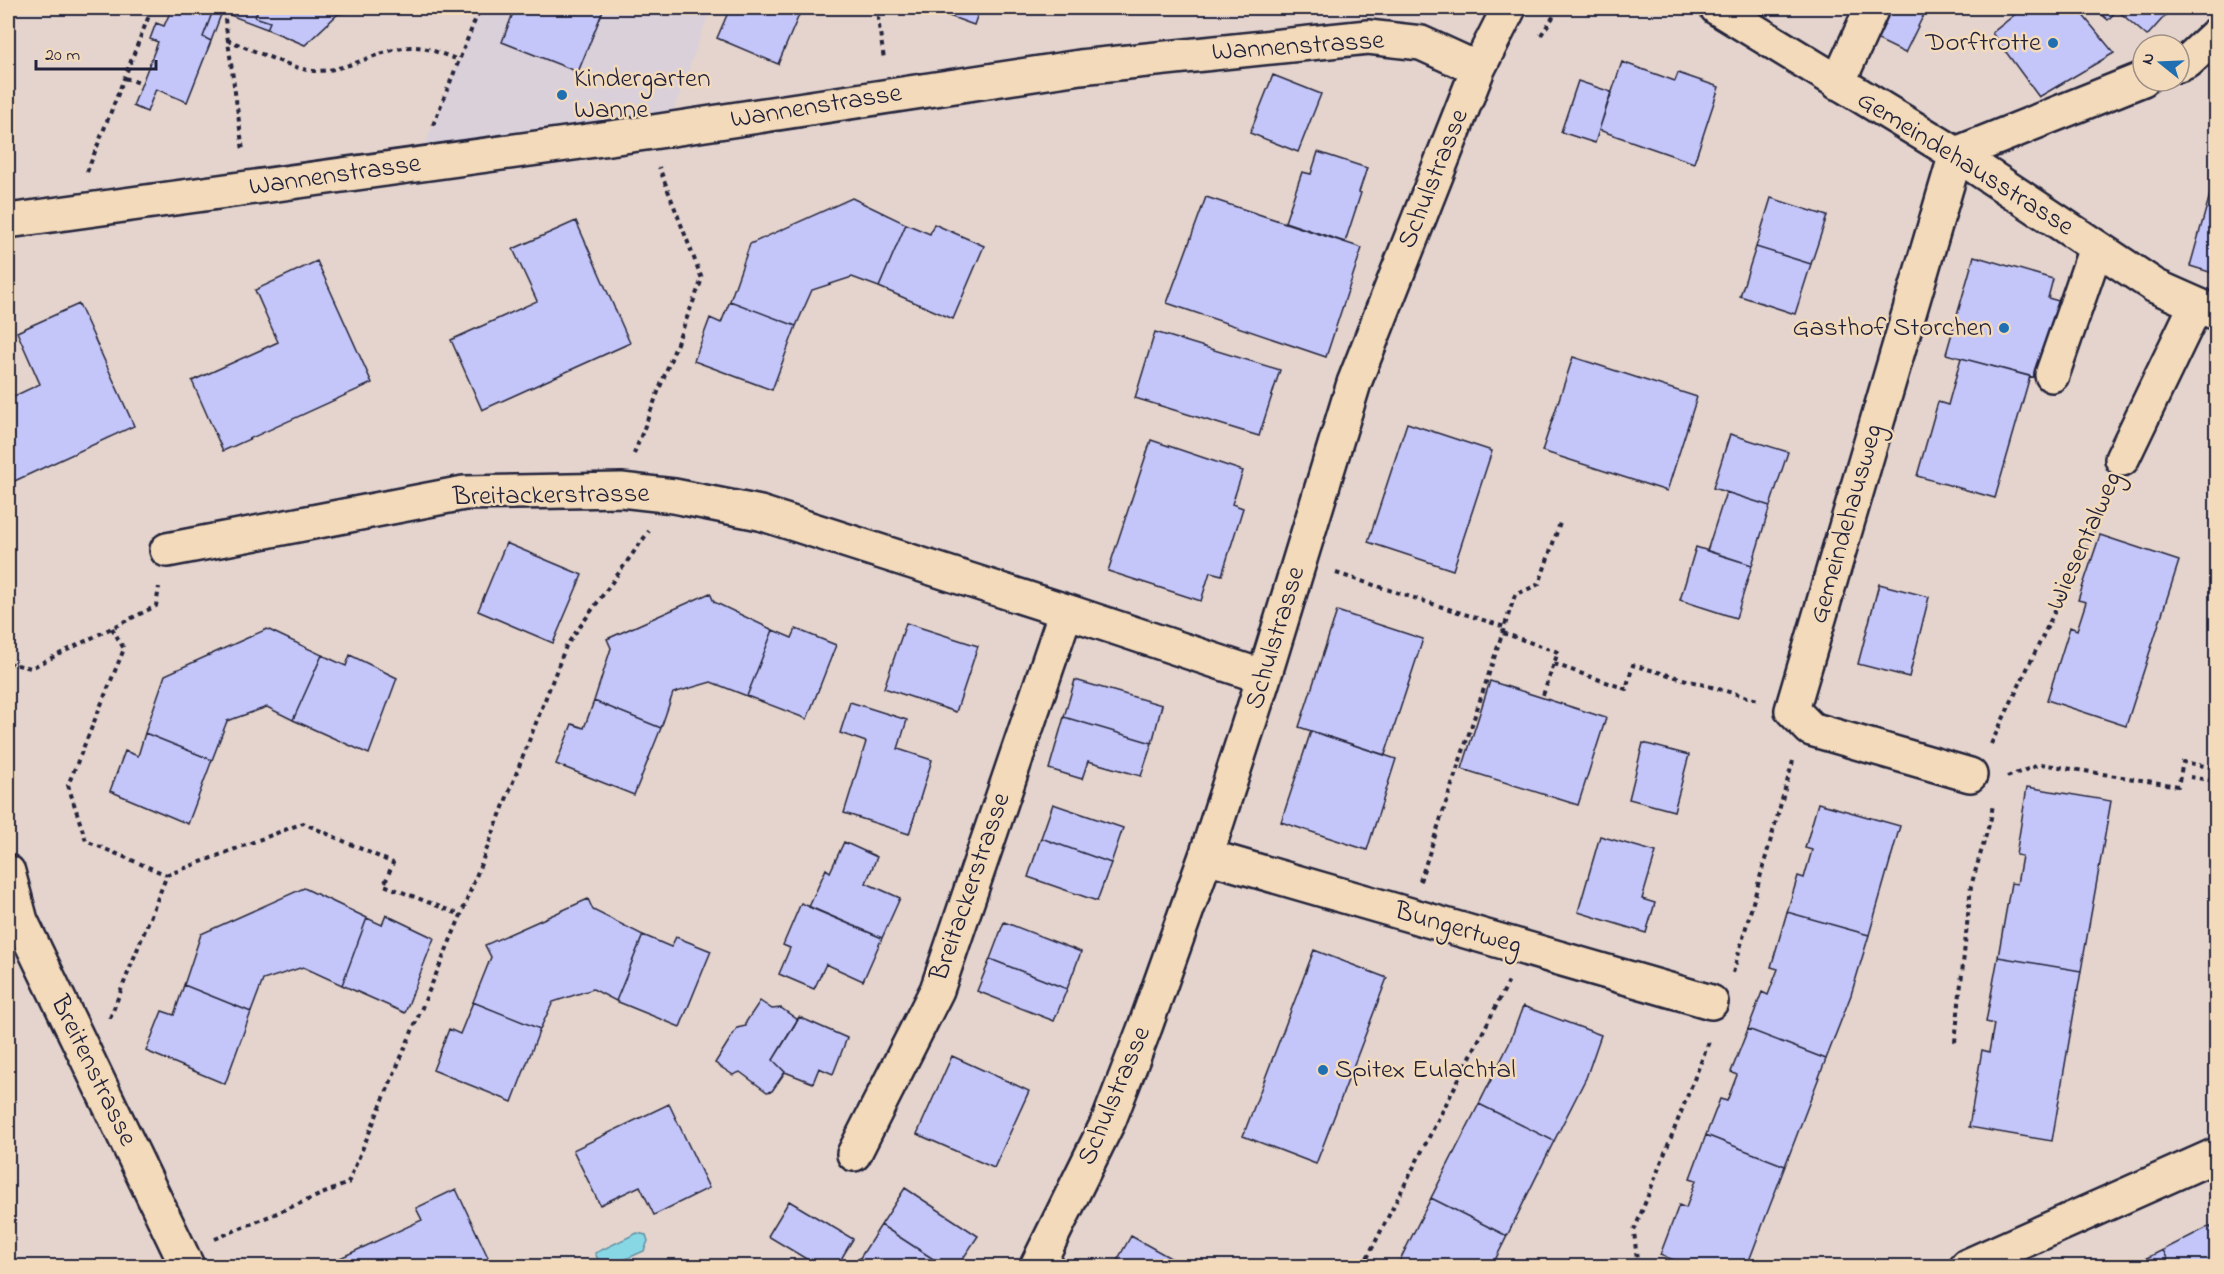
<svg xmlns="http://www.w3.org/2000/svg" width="2224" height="1274" font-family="'Indie Flower',sans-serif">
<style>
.built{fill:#dad0da}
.water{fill:#88d7e5;stroke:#5f8fa1;stroke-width:1.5}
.building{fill:#c4c6f9;stroke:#22223b;stroke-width:1.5}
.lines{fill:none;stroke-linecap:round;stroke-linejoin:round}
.minor-casing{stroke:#22223b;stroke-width:38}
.major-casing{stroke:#22223b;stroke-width:38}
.path{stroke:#22223b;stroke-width:4;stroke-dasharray:4.5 4.5;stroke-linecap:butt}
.minor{stroke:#f2daba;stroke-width:33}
.major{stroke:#f2daba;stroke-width:33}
.poi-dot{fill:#1f6fb2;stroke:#f2daba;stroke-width:2}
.labels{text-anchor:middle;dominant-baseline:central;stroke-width:5;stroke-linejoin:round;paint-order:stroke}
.poi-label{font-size:27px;fill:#22223b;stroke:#f2daba;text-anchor:end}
.street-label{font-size:27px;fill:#22223b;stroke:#f2daba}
</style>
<rect width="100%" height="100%" fill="#e4d4cd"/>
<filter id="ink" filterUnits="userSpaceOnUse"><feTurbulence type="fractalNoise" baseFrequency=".0167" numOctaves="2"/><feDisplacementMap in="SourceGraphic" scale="12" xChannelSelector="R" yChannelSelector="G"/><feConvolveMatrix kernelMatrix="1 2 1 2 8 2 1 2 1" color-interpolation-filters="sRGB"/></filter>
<g filter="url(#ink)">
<!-- built -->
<path class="built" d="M480 8H711L666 130 417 165Z"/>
<!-- water -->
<path class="water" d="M637 1233 646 1235 648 1241 644 1251 610 1266H601L595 1253Z"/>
<!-- building -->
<path class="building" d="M172 8H214L203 37 211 41 187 102 156 89 147 112 133 106 158 42 150 39 156 23 164 26Z
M214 8H259L255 17 270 22 267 29 222 12 211 41 203 37Z
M259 8H352L350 12 338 14 305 45 267 29 270 22 255 17Z
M515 8H604L578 72 502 42Z
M730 8H802L778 64 717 38Z
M927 8H980L974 25Z
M1888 8H1927L1905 53 1874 38Z
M2023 8H2077L2114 53 2039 97 1992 33Z
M2094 8H2172L2147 36 2117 10 2108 20Z
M1622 62 1675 81 1678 73 1719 87 1694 163 1599 130Z
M1273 75 1321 94 1298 152 1250 133Z
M1578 81 1611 92 1595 143 1561 132Z
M1318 152 1367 168 1359 192 1361 193 1345 242 1285 222 1302 172 1311 174Z
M2216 173V274L2190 266Z
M1206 197 1362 248 1326 357 1167 303Z
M852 198 906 224 879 287 852 277 812 290 796 326 730 301 750 244Z
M1771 198 1827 216 1811 264 1756 247Z
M576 221 630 343 482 410 451 340 537 301 513 249Z
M906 224 930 234 934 224 984 246 953 319 879 287Z
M1756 247 1811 264 1795 314 1740 296Z
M1974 256 2053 279 2048 298 2062 302 2040 379 1946 354Z
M317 261 372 383 223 451 192 381 278 342 255 290Z
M730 301 796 326 772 390 694 361 710 318 721 323Z
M79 304 134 426 8 484V399L40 384 17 332Z
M1155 332 1280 370 1259 436 1135 398Z
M1573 357 1697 397 1667 491 1542 451Z
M1961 358 2030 376 1995 498 1917 476 1938 402 1948 405Z
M1407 423 1492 451 1453 570 1368 542Z
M1730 434 1788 452 1770 506 1713 488Z
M1151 440 1243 471 1232 504 1243 508 1222 575 1210 572 1201 601 1108 571Z
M1726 492 1770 506 1752 565 1707 551Z
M2100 535 2179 561 2126 726 2047 700 2070 627 2077 630 2086 602 2078 600Z
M506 543 582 575 553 643 478 611Z
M1696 547 1752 565 1736 618 1680 600Z
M1879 584 1929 597 1909 677 1858 664Z
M710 593 714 602 773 630 747 696 711 682 673 693 661 728 594 701 611 648 607 639Z
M1337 611 1423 639 1385 755 1299 727Z
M906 623 978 646 956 712 884 688Z
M267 629 322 655 293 720 267 707 227 721 212 760 145 733 165 675Z
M796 629 836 645 807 719 747 696 773 630 792 638Z
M322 655 346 666 350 655 397 678 369 754 293 720Z
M1075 680 1162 705 1152 743 1064 717Z
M1490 681 1606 718 1578 805 1462 769Z
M594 701 661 728 634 795 556 764 572 724 584 728Z
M850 702 907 720 898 749 932 760 909 834 844 813 866 742 840 733Z
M1064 717 1152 743 1141 776 1088 761 1082 779 1049 769Z
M1311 731 1396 759 1367 850 1281 822Z
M145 733 212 760 188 824 110 791 125 751 138 756Z
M1643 743 1689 755 1674 811 1629 799Z
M2027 787 2111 801 2081 971 1998 957 2011 883 2017 884 2022 856 2016 855Z
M1818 803 1900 826 1869 935 1787 912 1798 876 1804 878 1812 850 1805 848Z
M1053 804 1123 828 1111 863 1041 838Z
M1600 836 1656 852 1642 899 1655 903 1646 933 1578 912Z
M1041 838 1111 863 1097 901 1028 877Z
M844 842 877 857 866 883 900 898 882 938 809 907 826 869 830 872Z
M304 888 367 918 342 985 303 967 263 980 251 1012 184 985 201 934Z
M588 899 593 910 643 935 616 1001 593 989 553 1002 540 1029 473 1002 491 957 485 945Z
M801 903 882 938 863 981 826 964 814 989 779 974 790 948 783 945Z
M1787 912 1869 935 1851 995 1826 1059 1748 1029 1762 992 1768 995 1778 969 1771 967Z
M386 915 434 938 405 1013 342 985 367 918 382 925Z
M1004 922 1081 952 1067 989 990 959Z
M643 935 671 947 676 937 711 951 680 1027 616 1001Z
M1314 950 1387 978 1316 1164 1243 1136Z
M1998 957 2081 971 2052 1141 1969 1127 1982 1050 1989 1052 1994 1024 1986 1022Z
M990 959 1067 989 1054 1021 977 991Z
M184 985 251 1012 225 1084 146 1051 162 1011 174 1015Z
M760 1001 772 1009 781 1008 798 1020 773 1060 785 1072 772 1091 767 1092 740 1072 733 1075 715 1063 737 1028 746 1026V1022Z
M473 1002 540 1029 512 1102 433 1070 449 1029 460 1034Z
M1523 1006 1601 1035 1586 1078 1554 1141 1479 1104 1509 1044Z
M799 1017 847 1038 833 1074 819 1068 813 1083 785 1072 773 1060Z
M1748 1029 1826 1059 1785 1166 1706 1135 1720 1099 1727 1101 1737 1075 1731 1072Z
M952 1056 1029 1091 994 1168 917 1134Z
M669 1104 709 1188 654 1215 640 1186 600 1205 573 1150Z
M1479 1104 1554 1141 1507 1236 1431 1198Z
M1706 1135 1785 1166 1747 1266H1691L1660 1255 1679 1205 1686 1208 1696 1180 1690 1178Z
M905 1188 978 1236 958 1266H944L881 1225Z
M456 1189 492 1266H323L422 1220 416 1208Z
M1431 1198 1507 1236 1492 1266H1397Z
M789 1201 853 1239 837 1266H818L768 1236Z
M881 1225 944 1266H867L858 1261Z
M2210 1226 2216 1239V1266H2171L2163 1250Z
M1131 1236 1185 1266H1114Z
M2163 1250 2171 1266H2130Z"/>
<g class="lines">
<!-- minor casing -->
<g class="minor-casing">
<path id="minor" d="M1717 8 1956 154 2155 286 2216 313
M2179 65 2188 61 2216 35
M1838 83 1872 8
M8 221 646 133 1080 67 1368 37 1421 43 1478 69
M2052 375 2096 248
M2122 459 2196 305
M167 550 464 493 621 490 674 496 760 513 1066 611 1264 677
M1970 775 1811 729 1792 710 1956 154 2143 79
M1206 856 1711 1002
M8 872 21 921 187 1266
M854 1154 937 990 1066 611
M1037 1266 1109 1120 1145 1027 1206 856 1264 677 1354 383 1478 69 1509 8"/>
</g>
<!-- major casing -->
<g class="major-casing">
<path id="major" d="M1967 1266 2216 1155"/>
</g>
<!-- path -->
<path class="path" d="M882 8 878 19 884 59
M225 19 243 151
M1541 35 1559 8
M227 40C247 47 297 71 315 71 349 71 377 50 410 47 426 46 444 55 459 60
M125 78 140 83
M433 125 480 8
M87 172 152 8
M634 454 702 279 659 167
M1336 573 1505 627
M112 628 124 649 68 785 86 841 167 875
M1503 633 1558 652 1542 698
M8 663 31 668 156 606 159 587
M1554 664 1626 689 1633 665 1758 700
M1991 744 2091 536 2108 493
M2007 777 2041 764 2178 786 2183 762 2216 768
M2190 777 2216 781
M1420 881 1515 595 1539 584 1561 520
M1733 973 1793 761
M110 1018 167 875 303 823 393 863 384 885 461 915
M1955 1042 1971 886 1991 818 1993 803
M215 1239 348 1183 461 915 566 646 649 531
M1363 1266 1509 981
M1639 1266 1637 1261 1634 1231 1710 1039"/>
<!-- minor -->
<use href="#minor" class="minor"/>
<!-- major -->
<use href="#major" class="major"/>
</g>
</g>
<!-- markers -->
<g class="poi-dot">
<circle cx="2053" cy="43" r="6"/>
<circle cx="562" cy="95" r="6"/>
<circle cx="2004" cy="328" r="6"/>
<circle cx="1323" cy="1070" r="6"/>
</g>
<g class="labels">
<!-- poi labels -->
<g class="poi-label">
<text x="2041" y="43">Dorftrotte</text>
<text x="574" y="79" text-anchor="start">Kindergarten<tspan x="574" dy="31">Wanne</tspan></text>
<text x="1992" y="328">Gasthof Storchen</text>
<text x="1335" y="1070" text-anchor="start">Spitex Eulachtal</text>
</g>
<!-- street labels -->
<g class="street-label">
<text transform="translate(1298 47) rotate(-4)">Wannenstrasse</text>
<text transform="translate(816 107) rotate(-9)">Wannenstrasse</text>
<text transform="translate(1965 164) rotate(32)">Gemeindehausstrasse</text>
<text transform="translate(335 176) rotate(-8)">Wannenstrasse</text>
<text transform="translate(1434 179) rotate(-68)">Schulstrasse</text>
<text transform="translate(551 496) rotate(-1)">Breitackerstrasse</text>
<text transform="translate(1847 524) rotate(-74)">Gemeindehausweg</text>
<text transform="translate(2085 541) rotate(-66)">Wiesentalweg</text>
<text transform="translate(1276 638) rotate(-73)">Schulstrasse</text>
<text transform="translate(971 887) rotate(-71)">Breitackerstrasse</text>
<text transform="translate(1458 929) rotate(16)">Bungertweg</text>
<text transform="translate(93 1071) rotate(64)">Breitenstrasse</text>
<text transform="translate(1115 1096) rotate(-67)">Schulstrasse</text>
</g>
</g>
<!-- margin -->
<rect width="2224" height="1274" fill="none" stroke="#f2daba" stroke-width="30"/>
<rect x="15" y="15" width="2194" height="1244" fill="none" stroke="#22223b" stroke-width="2" filter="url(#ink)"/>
<!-- north arrow -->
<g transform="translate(2161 63) rotate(288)"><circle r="28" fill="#f2daba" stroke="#9f9087" stroke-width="1.5"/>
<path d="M0-4.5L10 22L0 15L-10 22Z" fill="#1f6fb2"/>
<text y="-9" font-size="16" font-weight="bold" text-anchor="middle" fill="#22223b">N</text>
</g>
<!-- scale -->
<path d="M36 60v9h120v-9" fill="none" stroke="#22223b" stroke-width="3"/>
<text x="45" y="60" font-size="18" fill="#22223b" stroke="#f2daba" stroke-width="4.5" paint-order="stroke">20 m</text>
</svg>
